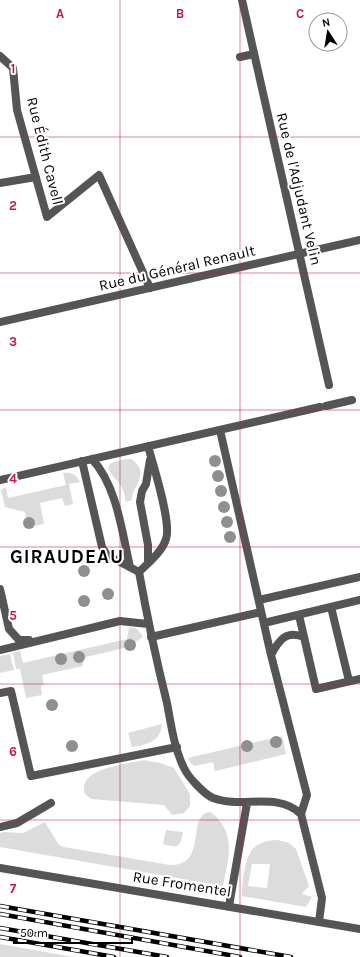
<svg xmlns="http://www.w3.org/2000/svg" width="360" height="957" font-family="Karla,sans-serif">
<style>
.green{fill:#dcdcdc;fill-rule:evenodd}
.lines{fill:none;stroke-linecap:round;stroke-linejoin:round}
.service{stroke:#555;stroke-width:8}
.minor{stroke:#555;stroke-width:8}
.tertiary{stroke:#555;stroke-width:8}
.rail-casing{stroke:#000;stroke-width:4.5}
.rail{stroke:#fff;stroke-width:3;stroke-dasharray:9;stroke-linecap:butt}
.tree{fill:#8f8f8f}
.grid{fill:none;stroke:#c2185b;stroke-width:1;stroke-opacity:0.55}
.labels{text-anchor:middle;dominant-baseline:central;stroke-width:4;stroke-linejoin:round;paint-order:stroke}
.street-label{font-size:15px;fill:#000;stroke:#fff}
.district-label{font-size:19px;font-weight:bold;letter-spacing:1px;fill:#000;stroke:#fff}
.grid-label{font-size:13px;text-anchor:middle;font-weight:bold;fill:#c2185b;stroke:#fff;stroke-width:4;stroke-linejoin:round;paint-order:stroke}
</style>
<rect width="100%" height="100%" fill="#fff"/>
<!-- green -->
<path class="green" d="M128 459H132C151 476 132 484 132 500L126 502C125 497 124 490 121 486 119 482 115 479 113 476 100 462 118 461 128 459Z
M63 473C72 472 76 474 80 482L69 484 73 504 65 506 62 498 40 503 44 524 28 527 25 512 5 507 1 490 6 487 8 498 66 485Z
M129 627C137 628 139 630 143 637L128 647 82 658 83 666 42 675 44 685 41 686 42 695 26 698 20 669H16L13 653 20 651 23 663 127 639Z
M10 654 14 670 0 673V656Z
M162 724C160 743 147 744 132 747L128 733Z
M282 736 286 754 215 771 213 762 194 766 190 762 188 758Z
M144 760 160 763 174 768 187 789 190 795V806L184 813 172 815 164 805 91 799 85 794C76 768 128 764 144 760Z
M210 812C214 814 217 817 219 820 236 841 227 863 223 886L0 847V833L4 832 23 833 45 822 59 845 64 847 170 865C209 866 185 815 210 812Z
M166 830 183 832C180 848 179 848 163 844Z
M278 840 289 843 296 849 309 886 302 894 312 897 306 907 242 896C242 886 243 877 245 867 250 847 257 841 278 840ZM252 864H270L267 888 248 886Z
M0 944 73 957H0Z"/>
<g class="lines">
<!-- service -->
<path class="service" d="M240 57 254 54
M326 406 352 400
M220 430 271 655 307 795 301 814
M92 459C117 486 122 532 130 567
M82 461 102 547 107 555 139 572C147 616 156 659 167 703 171 724 174 748 184 768 188 777 204 794 213 798 242 809 277 791 301 814L322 898 319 922
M0 480 320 407
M148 563V545L140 502 142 491 146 484 150 460
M139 572C149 562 162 552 166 539 172 523 153 465 148 446
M0 589 9 629 19 640H29
M259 600 360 577
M331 607 349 681
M299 615 304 637
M264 623 360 600
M151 637 261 612
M0 650 120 621 148 624
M271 655C279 640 286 630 304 637L316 689 360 679
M0 693 11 691 31 776 177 747
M0 827 17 823 51 803
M229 906 247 803"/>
<!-- minor -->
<path class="minor" d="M242 0 329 385
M0 56 13 68 17 110 47 217 99 175 150 288
M0 183 36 177
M0 868 360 929"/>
<!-- tertiary -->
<path class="tertiary" d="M0 322 360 240"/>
<!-- rail casing -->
<g class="rail-casing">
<path id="rail" d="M0 906 291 957
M0 914 240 957
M0 928 167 957
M0 937 114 957"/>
</g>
<!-- rail -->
<use href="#rail" class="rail"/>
</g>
<!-- trees -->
<g class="tree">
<circle cx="215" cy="461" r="6"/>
<circle cx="218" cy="476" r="6"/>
<circle cx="221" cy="491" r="6"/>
<circle cx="224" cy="507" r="6"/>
<circle cx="227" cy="522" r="6"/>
<circle cx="29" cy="523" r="6"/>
<circle cx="230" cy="537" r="6"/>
<circle cx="84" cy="571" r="6"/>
<circle cx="108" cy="594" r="6"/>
<circle cx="84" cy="601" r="6"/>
<circle cx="130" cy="645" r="6"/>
<circle cx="79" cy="657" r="6"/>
<circle cx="61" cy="659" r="6"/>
<circle cx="52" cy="705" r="6"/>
<circle cx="276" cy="742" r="6"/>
<circle cx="72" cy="746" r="6"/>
<circle cx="247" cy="746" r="6"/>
</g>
<!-- grid -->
<path class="grid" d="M120 0V957M240 0V957M0 137H360M0 273H360M0 410H360M0 547H360M0 684H360M0 820H360"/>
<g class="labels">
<!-- street labels -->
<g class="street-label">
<text transform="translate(45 151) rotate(76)">Rue Édith Cavell</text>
<text transform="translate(299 189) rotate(77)">Rue de l'Adjudant Velin</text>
<text transform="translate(177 268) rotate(-13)">Rue du Général Renault</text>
<text transform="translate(182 884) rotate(9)">Rue Fromentel</text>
</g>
<!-- district labels -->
<g class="district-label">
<text x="67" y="557">GIRAUDEAU</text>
</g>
</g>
<g class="grid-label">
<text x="60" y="18">A</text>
<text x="180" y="18">B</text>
<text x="300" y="18">C</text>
<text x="13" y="73">1</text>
<text x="13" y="210">2</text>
<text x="13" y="346">3</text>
<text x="13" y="483">4</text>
<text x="13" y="620">5</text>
<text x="13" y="756">6</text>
<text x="13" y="893">7</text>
</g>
<!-- north arrow -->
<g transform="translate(328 32) rotate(348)"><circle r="19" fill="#ffffff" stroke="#999999"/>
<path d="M0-3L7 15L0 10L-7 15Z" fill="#000000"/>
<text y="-6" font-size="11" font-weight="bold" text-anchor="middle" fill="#000000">N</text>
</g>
<!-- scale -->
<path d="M14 937v6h118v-6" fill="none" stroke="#000000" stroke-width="2"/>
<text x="20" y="937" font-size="12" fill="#000000" stroke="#ffffff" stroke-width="3" paint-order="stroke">50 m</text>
</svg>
